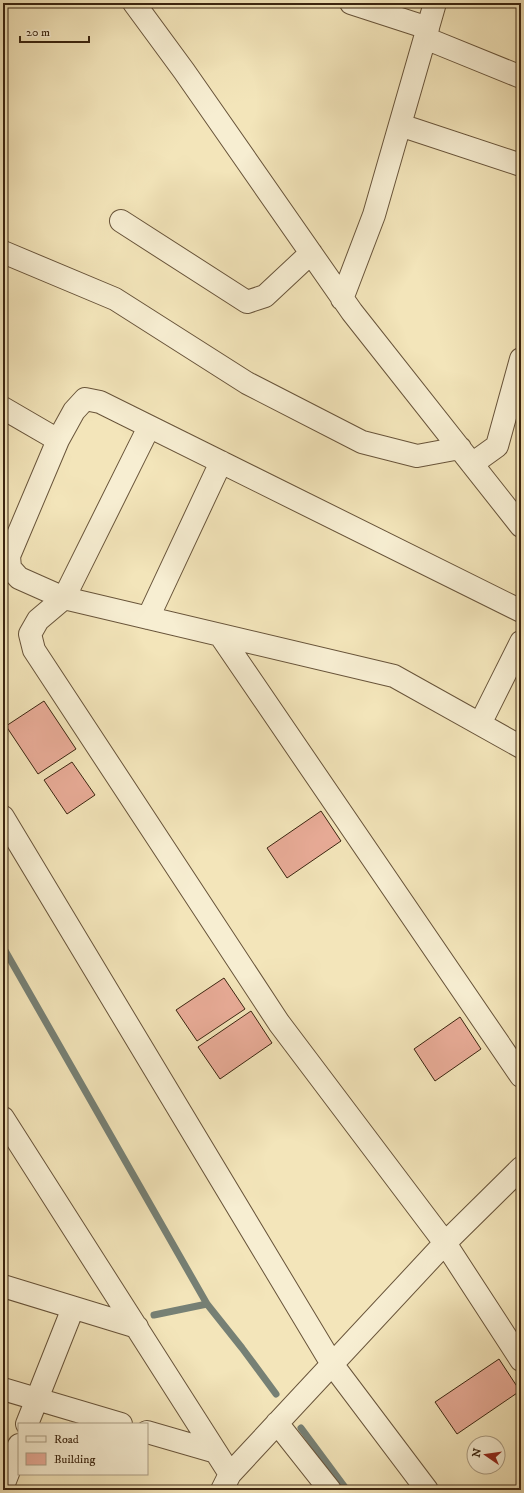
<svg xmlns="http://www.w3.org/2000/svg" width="524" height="1493" font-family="'IM FELL DW Pica',serif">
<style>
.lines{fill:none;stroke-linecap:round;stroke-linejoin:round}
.stream{stroke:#768075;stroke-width:7}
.building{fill:#e9ac98;stroke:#3a240f}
.minor-casing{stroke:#68543a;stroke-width:24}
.minor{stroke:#f7eed2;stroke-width:22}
</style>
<rect width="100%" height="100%" fill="#f3e5ba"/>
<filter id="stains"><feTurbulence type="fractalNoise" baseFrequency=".005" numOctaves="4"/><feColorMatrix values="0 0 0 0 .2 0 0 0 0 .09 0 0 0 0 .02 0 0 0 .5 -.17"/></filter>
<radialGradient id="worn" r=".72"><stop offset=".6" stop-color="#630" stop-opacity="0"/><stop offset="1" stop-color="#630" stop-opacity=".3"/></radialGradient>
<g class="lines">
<!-- stream -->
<path class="stream" d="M3 947 207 1304 242 1348 276 1394
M154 1315 207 1304
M301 1428 347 1490"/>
</g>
<!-- building -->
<path class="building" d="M44 701 76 749 38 774 6 726Z
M72 762 95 795 67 814 44 780Z
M321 811 341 841 287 878 267 848Z
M224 978 245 1009 197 1041 176 1010Z
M251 1011 272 1043 220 1079 198 1047Z
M460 1017 481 1049 435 1081 414 1049Z
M499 1359 520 1391 457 1434 435 1402Z"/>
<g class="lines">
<!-- minor casing -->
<g class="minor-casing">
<path id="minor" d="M134 3 184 71 352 312 521 526
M351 3 428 28
M425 38 521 77
M400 125 521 165
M121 221 247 302 265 296 311 253
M3 252 115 299 247 383 362 442 417 456 460 448
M342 299 374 215 435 3
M3 408 58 440
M149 427 64 598 38 620 30 634 34 650 279 1023 445 1243 521 1360
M472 464 497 446 521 359
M521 611 100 402 85 399 74 411 58 440 9 556 10 568 19 578 64 598 394 676 521 747
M148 618 221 462
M220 635 521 1076
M480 724 521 642
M3 817 332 1364 427 1490
M3 1118 230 1474
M3 1286 137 1327
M3 1389 121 1424
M277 1423 330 1490
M27 1424 73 1308
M147 1432 216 1452
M3 1486 19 1445
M222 1490 230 1474 445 1243 521 1168"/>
</g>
<!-- minor -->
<use href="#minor" class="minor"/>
</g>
<!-- margin -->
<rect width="524" height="1493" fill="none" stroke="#f3e5ba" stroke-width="16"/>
<rect x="4" y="4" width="516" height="1485" fill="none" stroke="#3a240f" stroke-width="2"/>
<rect x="8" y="8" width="508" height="1477" fill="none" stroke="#3a240f"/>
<!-- legend -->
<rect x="18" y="1423" width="130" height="52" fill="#f7eed2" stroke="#ab9d84"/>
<rect x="26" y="1436" width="20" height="6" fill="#f7eed2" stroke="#ab9d84"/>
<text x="54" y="1443" font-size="12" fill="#3a240f">Road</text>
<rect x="26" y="1453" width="20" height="12" fill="#e9ac98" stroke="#ab9d84"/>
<text x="54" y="1463" font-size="12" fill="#3a240f">Building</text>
<!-- north arrow -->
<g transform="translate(486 1455) rotate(283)"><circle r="19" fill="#f7eed2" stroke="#ab9d84"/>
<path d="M0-3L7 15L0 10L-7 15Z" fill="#8f2418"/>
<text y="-6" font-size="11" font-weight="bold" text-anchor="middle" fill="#3a240f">N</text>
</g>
<!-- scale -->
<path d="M20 36v6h69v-6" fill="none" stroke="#3a240f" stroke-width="2"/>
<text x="26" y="36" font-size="12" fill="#3a240f" stroke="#f7eed2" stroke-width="3" paint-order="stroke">20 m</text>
<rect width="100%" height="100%" filter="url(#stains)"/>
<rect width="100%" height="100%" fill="url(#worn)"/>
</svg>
